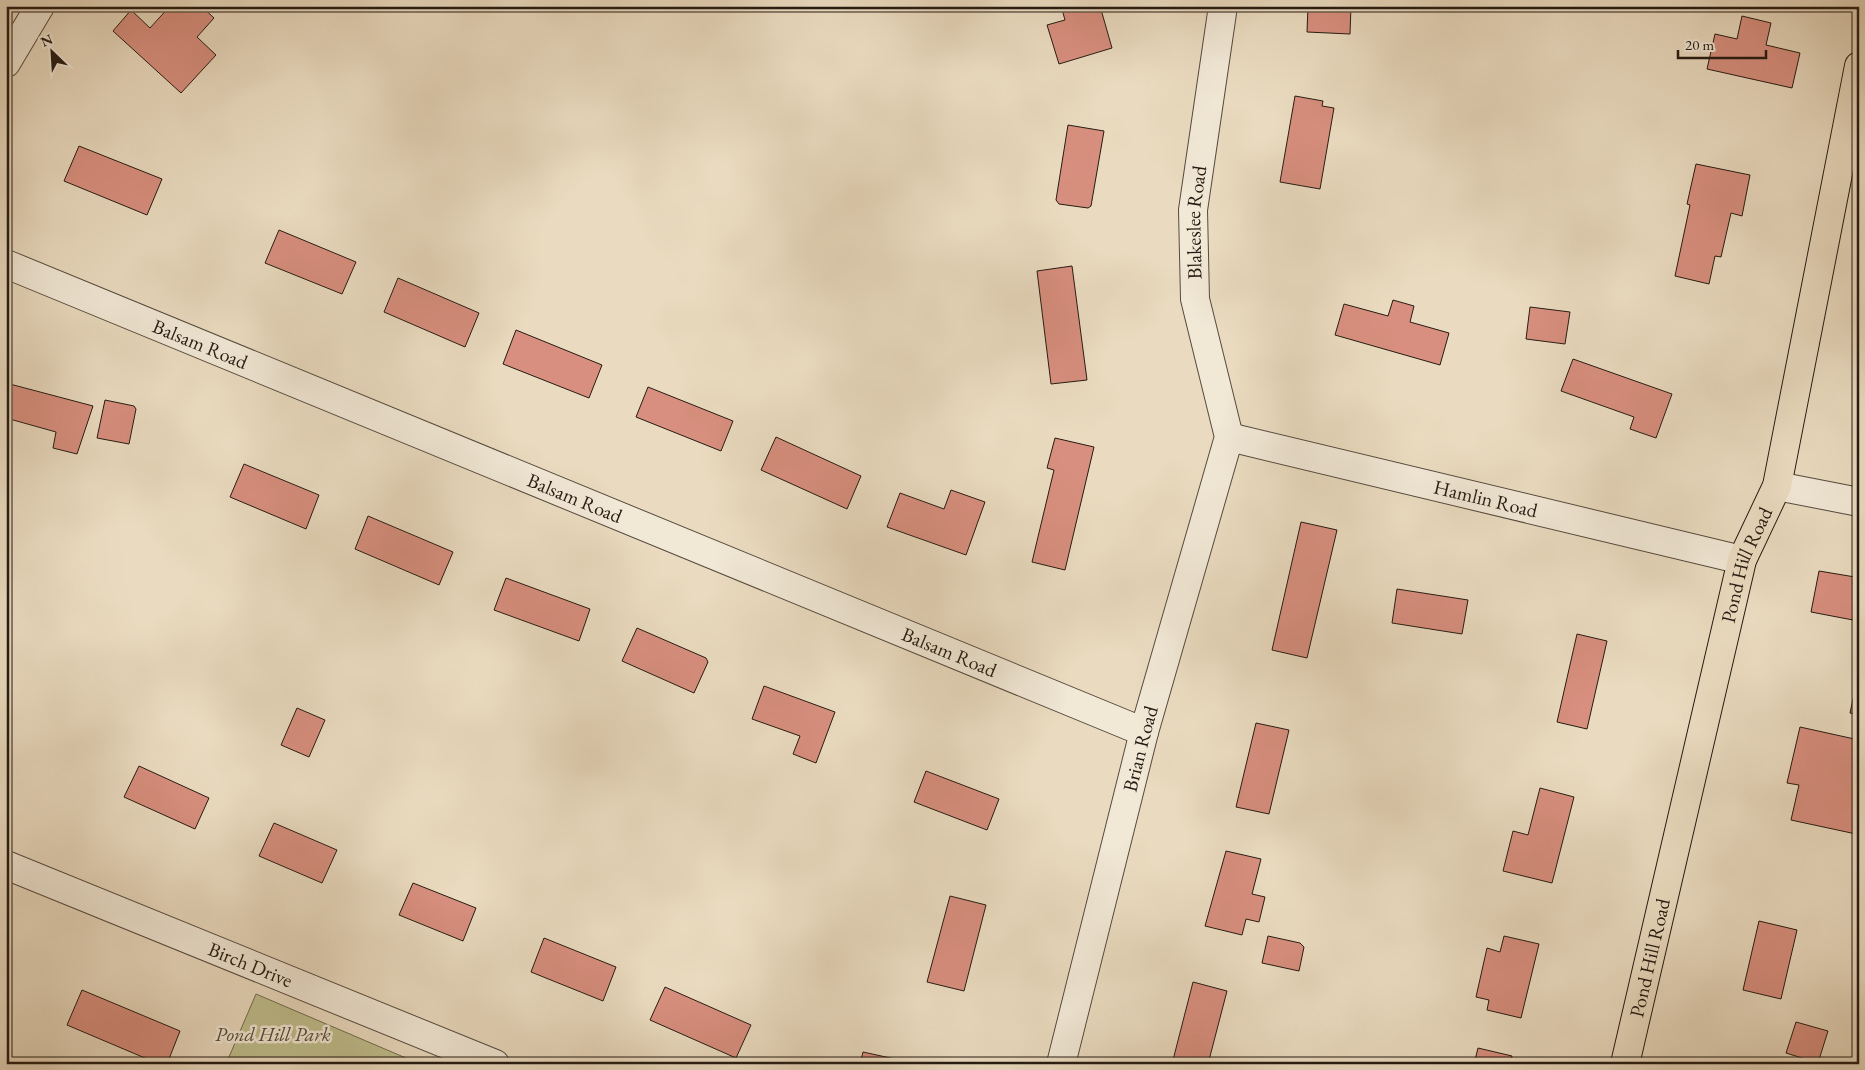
<svg xmlns="http://www.w3.org/2000/svg" width="1865" height="1070" font-family="'EB Garamond',serif">
<style>
.green{fill:#bfbe8d;stroke:#726c50}
.building{fill:#d88f7f;stroke:#251b12}
.lines{fill:none;stroke-linecap:round;stroke-linejoin:round}
.minor-casing{stroke:#564b3e;stroke-width:30}
.major-casing{stroke:#251b12;stroke-width:30}
.minor{stroke:#f1e8d6;stroke-width:28}
.major{stroke:#eadbc0;stroke-width:28}
.labels{text-anchor:middle;dominant-baseline:central;stroke-width:5;stroke-linejoin:round;paint-order:stroke}
.street-label{font-size:20px;fill:#251b12;stroke:#f1e8d6}
.park-label{font-size:20px;font-style:italic;fill:#534c37;stroke:#f1e8d6}
</style>
<rect width="100%" height="100%" fill="#eadbc0"/>
<filter id="stains"><feTurbulence type="fractalNoise" baseFrequency=".004" numOctaves="4"/><feColorMatrix values="0 0 0 0 .2 0 0 0 0 .09 0 0 0 0 .02 0 0 0 .5 -.17"/></filter>
<radialGradient id="worn" r=".72"><stop offset=".6" stop-color="#630" stop-opacity="0"/><stop offset="1" stop-color="#630" stop-opacity=".3"/></radialGradient>
<!-- green -->
<path class="green" d="M256 994 420 1064H226Z"/>
<!-- building -->
<path class="building" d="M170 6H201L214 18 197 37 216 55 181 93 113 31 131 10 150 28Z
M1061 6H1100L1112 48 1059 64 1047 25 1065 20Z
M1308 6H1351L1350 34 1307 32Z
M1742 16 1771 23 1766 45 1800 53 1792 88 1707 69 1715 34 1737 39Z
M1295 96 1323 101 1322 106 1334 108 1320 189 1280 182Z
M1068 125 1104 131 1091 206 1088 208 1059 204 1056 200Z
M79 146 162 179 147 215 64 181Z
M1696 164 1750 175 1742 216 1731 213 1721 257 1715 256 1709 284 1675 276 1690 205 1687 204Z
M279 230 356 262 342 294 265 263Z
M1072 266 1087 380 1051 384 1037 271Z
M398 278 479 313 465 347 384 312Z
M1393 300 1414 306 1410 322 1449 333 1440 365 1335 335 1344 304 1388 316Z
M1530 307 1570 312 1565 344 1526 339Z
M516 330 602 365 589 398 503 364Z
M1573 359 1672 394 1656 438 1630 429 1634 417 1561 391Z
M6 383 93 406 77 454 53 448 56 432 6 418Z
M648 387 733 421 721 451 636 417Z
M105 400 134 406 136 409 129 444 97 438Z
M776 437 861 476 847 509 761 470Z
M1055 438 1094 447 1065 570 1032 562 1054 470 1047 468Z
M244 464 319 495 306 529 230 497Z
M951 490 985 502 966 555 887 527 900 493 944 509Z
M368 516 453 552 439 585 355 549Z
M1301 522 1337 530 1307 658 1272 650Z
M6 527 11 529 6 547Z
M1819 571 1855 577 1853 584 1859 585V609L1855 608 1853 620 1811 612Z
M506 578 590 609 579 641 494 610Z
M1397 589 1468 600 1462 634 1392 623Z
M637 628 706 658 708 662 694 693 622 661Z
M1577 634 1607 641 1587 729 1557 722Z
M764 686 835 712 816 763 793 754 800 736 752 719Z
M1855 690 1859 691V715L1850 713Z
M6 701 11 702 6 721Z
M297 708 325 720 309 757 281 745Z
M1256 723 1289 730 1269 814 1236 807Z
M1800 727 1859 740V822L1856 834 1791 820 1799 785 1787 783Z
M139 766 209 798 195 829 124 797Z
M926 771 999 799 987 830 914 802Z
M1540 788 1574 797 1552 883 1503 871 1513 831 1528 835Z
M274 823 337 850 322 883 259 856Z
M1226 851 1261 859 1252 894 1265 897 1259 922 1246 919 1242 935 1205 926Z
M413 883 476 908 463 941 399 915Z
M950 896 986 905 964 991 927 982Z
M1759 921 1797 930 1781 999 1743 990Z
M1268 936 1300 943 1304 947 1299 971 1262 963Z
M1504 936 1539 944 1521 1018 1487 1010 1489 1000 1476 997 1487 948 1500 952Z
M544 938 616 967 603 1001 531 972Z
M1193 982 1227 991 1208 1064H1172Z
M665 987 751 1025 736 1058 650 1020Z
M82 990 180 1031 167 1064H159L67 1025Z
M1796 1022 1828 1031 1818 1063 1786 1053Z
M1478 1048 1512 1056 1510 1064H1474Z
M863 1052 918 1064H860Z"/>
<g class="lines">
<!-- minor casing -->
<g class="minor-casing">
<g id="minor">
<path d="M6 63 40 6"/>
<path id="s1" d="M6 264 1144 732"/>
<path id="s2" d="M1229 437 1742 560"/>
<path d="M1777 486 1859 502"/>
<path id="s3" d="M6 865 495 1064"/>
<path id="s4" d="M1061 1064 1144 732 1229 437 1195 299 1193 210 1223 6"/>
</g>
</g>
<!-- major casing -->
<g class="major-casing">
<g id="major">
<path id="s5" d="M1625 1064 1742 560 1777 486 1859 66"/>
</g>
</g>
<!-- minor -->
<use href="#minor" class="minor"/>
<!-- major -->
<use href="#major" class="major"/>
</g>
<g class="labels">
<!-- street labels -->
<g class="street-label">
<text stroke="none"><textPath href="#s4" startOffset="868">Blakeslee Road</textPath></text>
<text stroke="none"><textPath href="#s1" startOffset="210">Balsam Road</textPath></text>
<text stroke="none"><textPath href="#s1" startOffset="615">Balsam Road</textPath></text>
<text stroke="none"><textPath href="#s2" startOffset="264">Hamlin Road</textPath></text>
<text stroke="none"><textPath href="#s5" startOffset="514">Pond Hill Road</textPath></text>
<text stroke="none"><textPath href="#s1" startOffset="1020">Balsam Road</textPath></text>
<text stroke="none"><textPath href="#s4" startOffset="325">Brian Road</textPath></text>
<text stroke="none"><textPath href="#s5" startOffset="109">Pond Hill Road</textPath></text>
<text stroke="none"><textPath href="#s3" startOffset="264">Birch Drive</textPath></text>
</g>
<!-- park labels -->
<g class="park-label">
<text x="273" y="1034">Pond Hill Park</text>
</g>
</g>
<!-- margin -->
<rect width="1865" height="1070" fill="none" stroke="#eadbc0" stroke-width="25"/>
<rect x="8" y="8" width="1850" height="1055" fill="none" stroke="#251b12" stroke-width="2.5"/>
<rect x="12" y="12" width="1840" height="1045" fill="none" stroke="#251b12"/>
<!-- north arrow -->
<g transform="translate(52 52) rotate(335)" stroke="#f1e8d6" stroke-width="4" paint-order="stroke">
<path d="M0-4L9 19L0 12L-9 19Z" fill="#251b12"/>
<text y="-8" font-size="14" font-weight="bold" text-anchor="middle" fill="#251b12">N</text>
</g>
<!-- scale -->
<path d="M1678 50v8h88v-8" fill="none" stroke="#251b12" stroke-width="2.5"/>
<text x="1685" y="50" font-size="15" fill="#251b12" stroke="#f1e8d6" stroke-width="4" paint-order="stroke">20 m</text>
<rect width="100%" height="100%" filter="url(#stains)"/>
<rect width="100%" height="100%" fill="url(#worn)"/>
</svg>
